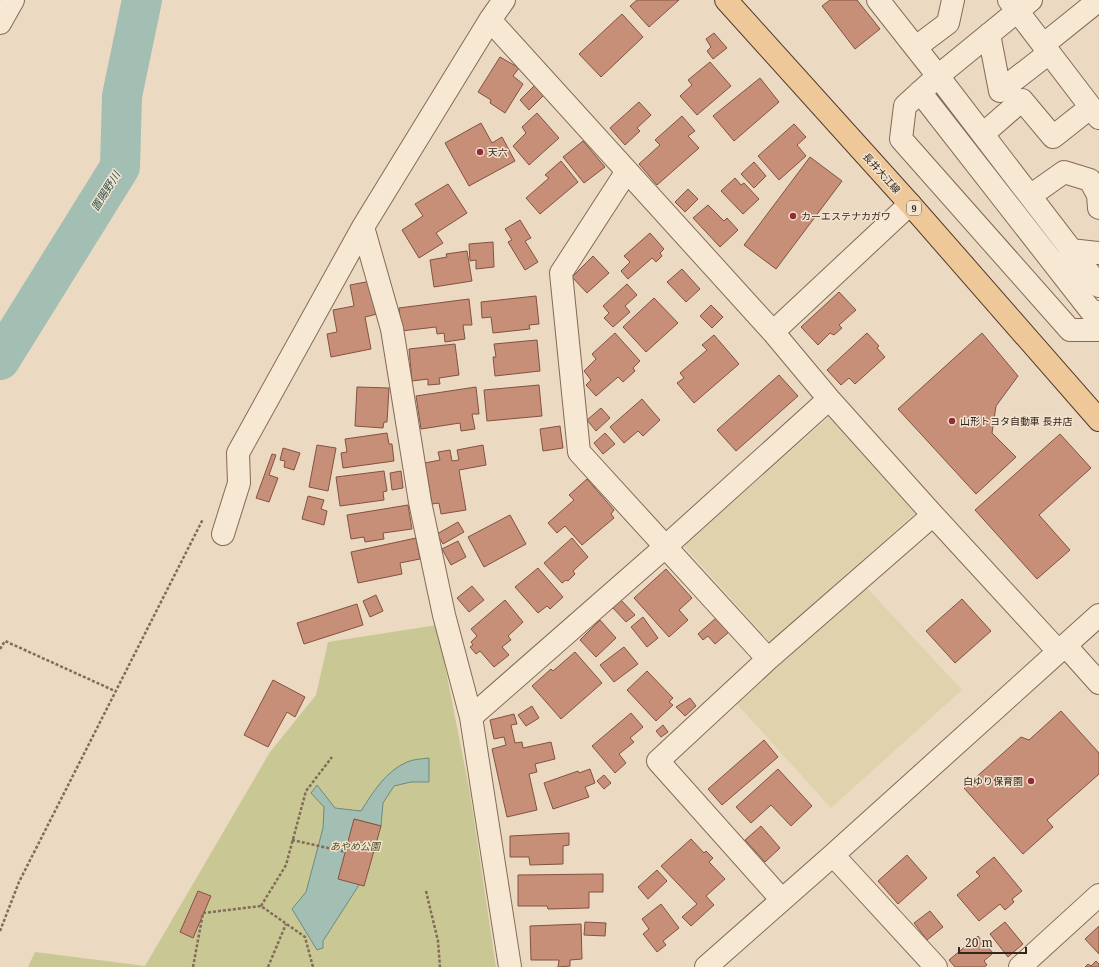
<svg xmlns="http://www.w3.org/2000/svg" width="1099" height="967" font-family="'Noto Serif','Noto Sans JP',serif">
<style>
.farmland{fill:#e1d2ae}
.green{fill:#c9c895}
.water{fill:#a3beb3;stroke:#6b8b7f}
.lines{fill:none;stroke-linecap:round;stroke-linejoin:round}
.river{stroke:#a3beb3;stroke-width:40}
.building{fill:#c88f78;stroke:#825240}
.minor-casing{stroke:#846a59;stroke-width:24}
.major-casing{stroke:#513a2e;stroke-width:24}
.path{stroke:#846a59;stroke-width:2.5;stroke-dasharray:3 2;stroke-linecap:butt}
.minor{stroke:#f7e8d3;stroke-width:22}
.major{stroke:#eec899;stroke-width:22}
.poi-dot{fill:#902c3a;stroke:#f3e4d0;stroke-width:1.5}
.labels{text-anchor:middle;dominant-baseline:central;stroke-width:3;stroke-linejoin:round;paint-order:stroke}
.shield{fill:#f3e4d0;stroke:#6d5e53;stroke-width:1}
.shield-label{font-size:9px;font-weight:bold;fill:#34251d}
.poi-label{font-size:10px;fill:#34251d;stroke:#f3e4d0;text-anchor:start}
.street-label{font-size:10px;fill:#34251d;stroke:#f3e4d0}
.park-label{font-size:10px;font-style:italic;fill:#4a4f25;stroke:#f3e4d0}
.water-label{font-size:11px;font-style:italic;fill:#2d534c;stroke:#f3e4d0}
</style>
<rect width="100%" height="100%" fill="#ebd9c1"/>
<!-- farmland -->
<path class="farmland" d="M829 417 915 513 770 642 684 546Z
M866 587 962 690 831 808 736 703Z"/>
<!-- green -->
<path class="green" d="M437 625 470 793 496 967H28L35 952 145 966 270 752 316 695 328 642Z"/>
<!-- water -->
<path class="water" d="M429 758V782H411L394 786 383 803 381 826 354 819 359 885 323 941V948L317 950 292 909 306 892 323 828 324 807 311 793 317 785 335 808 361 811C373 792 386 771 407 762 414 759 422 759 429 758Z"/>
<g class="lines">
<!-- river -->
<path class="river" d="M0 360 120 167 122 96 142 0"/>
</g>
<!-- building -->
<path class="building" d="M637 0H679L649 27 630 6Z
M830 0H857L880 29 855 49 822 6Z
M622 14 643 37 601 77 579 54Z
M714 33 727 48 713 59 707 51 711 47 706 39Z
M500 57 519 68 513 76 523 84 505 113 490 103 491 100 478 92Z
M710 62 731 86 697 115 680 96 692 85 688 80Z
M760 78 779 102 734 141 713 116Z
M535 85 544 95 529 110 520 100Z
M639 102 651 115 637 128 640 131 625 145 610 128Z
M537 113 559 138 529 165 513 146 526 133 522 127Z
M682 116 695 131 688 136 699 148 657 185 639 164 660 145 655 140Z
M481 123 492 143 502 137 515 161 469 186 445 143Z
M794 124 806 137 797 145 806 156 779 180 758 156Z
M583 141 605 167 584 183 563 157Z
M810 157 842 181 776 269 744 245Z
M561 161 578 182 540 214 526 198 549 178 545 175Z
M754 162 766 176 754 188 741 174Z
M735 178 741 185 744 183 759 199 743 214 721 191Z
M448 184 467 213 436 233 443 243 419 258 402 230 423 216 415 204Z
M688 189 698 199 685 212 675 202Z
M708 205 724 221 727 218 738 230 720 247 693 218Z
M520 220 531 238 525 241 538 262 525 270 508 242 512 240 505 229Z
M650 233 664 249 660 253 662 256 656 262 652 258 628 279 621 271 630 262 624 256Z
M493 242 494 267 476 269V260L470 261 469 244Z
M467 251 472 281 434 287 430 260 447 257 446 254Z
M593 256 609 273 587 293 572 277Z
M682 269 700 289 686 302 667 282Z
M371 281 377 314 365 317 371 349 331 357 327 334 337 332 333 310 354 306 350 285Z
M627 284 637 295 625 306 630 312 613 327 604 318 609 313 603 306Z
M839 292 856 310 839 325 842 328 834 335 830 333 818 345 801 327Z
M536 296 539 324 529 325 530 329 493 333 491 317 482 318 481 302Z
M654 298 678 323 646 352 623 327Z
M469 299 472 325H463L465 339 445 342 444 333 437 334 436 327 401 331 399 308Z
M711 305 723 317 712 328 700 316Z
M615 333 640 361 633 368 635 371 623 382 618 377 596 396 586 385 591 380 584 371 596 359 592 354Z
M867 333 879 346 877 348 885 357 855 384 849 378 841 385 827 370Z
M982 333 1018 376 996 406 992 433 1016 457 976 494 898 409Z
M714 335 739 364 694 403 677 383 684 378 680 373 707 350 702 345Z
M537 340 540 371 495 376 493 357H496L494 344Z
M455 344 459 375 439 378 440 384 428 385V379L412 381 409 349Z
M779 375 798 396 736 451 717 430Z
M539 385 542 416 487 421 484 390Z
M357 387 389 388 387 422H384L383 428 355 426Z
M476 387 479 414H472L475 429 461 431 460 423 421 429 416 396Z
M642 399 660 420 643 436 638 431 624 443 610 427Z
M601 408 610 418 596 431 587 420Z
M560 426 563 448 543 451 540 429Z
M387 433 389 444H392L394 461 343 468 341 453 347 452 345 439Z
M605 433 615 444 603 454 594 443Z
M1060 434 1091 468 1039 515 1070 550 1037 579 975 510Z
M317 445 336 448 328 491 309 487Z
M483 445 486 465 459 470 466 510 441 514 439 503 432 504 425 463 440 460 438 452 450 450 452 461 459 460 457 450Z
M283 448 300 453 294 470 284 467 285 461 280 460Z
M272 454 276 455 269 475 278 478 269 502 256 498Z
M384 471 387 491 383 492 384 500 340 506 336 477Z
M401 471 403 488 392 490 390 473Z
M587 479 614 510 611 514 614 518 582 545 565 526 557 533 548 523 574 500 569 495Z
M308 496 324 500 321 509 327 511 324 525 302 519Z
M408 505 412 529 383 533 384 539 365 542 364 537 351 539 347 515Z
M510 515 526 544 484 567 468 537Z
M458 522 464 532 443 544 437 534Z
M416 538 420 559 400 563 402 574 358 583 351 552Z
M572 538 588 557 573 571 575 574 568 581 566 580 562 583 544 563Z
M458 541 466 557 451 565 442 549Z
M538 568 563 597 550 609 547 606 538 613 515 587Z
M666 569 692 598 679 610 688 620 669 637 634 598Z
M472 586 484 600 469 612 457 598Z
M376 595 383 611 370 617 363 601Z
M962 599 991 631 955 663 926 631Z
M505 600 523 622 508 636 511 640 502 647 509 655 494 667 480 651 476 654 470 647 473 645 471 642 477 636 471 629Z
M621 600 635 615 626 622 613 608Z
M357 604 363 625 304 644 297 623Z
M643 617 658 638 647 647 631 627Z
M716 618 729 632 715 644 708 636 703 640 698 634Z
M600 620 616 638 596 657 580 640Z
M624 647 638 664 614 682 600 665Z
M575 652 602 683 561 719 532 686 551 669 553 671Z
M647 671 673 698 669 702 673 705 656 721 627 690Z
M273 680 305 697 295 717 287 712 268 747 244 735Z
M690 698 696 706 685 716 676 707Z
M532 706 539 718 526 726 518 715Z
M1061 711 1099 753V774L1047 820 1053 827 1023 854 964 788 1021 737 1029 740Z
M631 713 643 727 630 738 634 742 619 754 626 763 615 773 592 746Z
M514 714 517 724 511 725 515 743 522 742 523 748 551 742 555 759 535 764 537 772 529 774 537 810 507 817 492 749 506 745 504 737 494 739 490 720Z
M663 725 668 732 661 737 656 731Z
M764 740 778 757 722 805 708 789Z
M590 769 595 783 585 787 589 797 553 809 544 783 578 771 579 773Z
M778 769 812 806 791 826 771 805 751 823 736 807Z
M604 775 611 783 604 789 597 781Z
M354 819 381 826 364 886 338 879Z
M761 826 780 848 765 862 745 840Z
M569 833V845L563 846V864L530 865 529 857H510V836Z
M691 839 704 853 706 851 713 858 709 862 725 879 706 896 714 905 691 926 682 917 697 904 661 866Z
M907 855 927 878 898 904 878 881Z
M994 857 1022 891 1012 899 1014 902 1005 910 1000 904 979 921 957 895 980 876 976 872Z
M657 870 667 881 648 899 638 887Z
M603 874V892H589V908L548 909 547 906H518V875Z
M198 891 211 896 193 938 180 932Z
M661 904 679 928 663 941 666 945 657 952 643 934 649 929 642 919Z
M930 911 943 927 927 940 914 923Z
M585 922 606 923 605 936 584 935Z
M1005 922 1023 944 1008 957 990 934Z
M581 924 582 959 570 960V966L558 967 559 960H531L530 926Z
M1099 926V954L1085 939Z
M978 936 993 953 984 961 987 965 984 967H955L949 960Z
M1096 961 1099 964V967H1085L1088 964 1091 966Z"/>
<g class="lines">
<!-- minor casing -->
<g class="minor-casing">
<path id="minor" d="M878 0 938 76 1099 286
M1009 0 1099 118
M1031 0 938 76 905 106 901 139 1070 330H1099
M490 20 773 332 829 399 933 515 1058 651
M0 23 13 0
M989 34 1000 91 1049 53
M1043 45 1099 0
M916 47 948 23 953 0
M920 92 1091 311 1099 312
M983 134 1022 100 1053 137 1091 107
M627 171 561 273 579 452 768 659
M1030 196 1064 172 1090 180 1098 195 1099 208
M363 227 392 329 420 502 444 615 471 717 510 967
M1070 250 1099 253
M773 332 910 204
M223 534 239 483 238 453 363 227 490 20 504 0
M1065 645 1099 683
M471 717 665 547 829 399
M833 855 936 967
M782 900 658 761 768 659 933 515
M706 967 833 855 1099 615
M1020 967 1099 895"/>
</g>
<!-- major casing -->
<g class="major-casing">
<path id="major" d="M726 0 910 204 1099 420"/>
</g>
<!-- path -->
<path class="path" d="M0 649 5 641 115 691
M292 840 346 852
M426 891 438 941 440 967
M261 906 286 865 306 791 332 757
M0 931 19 882 203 519
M193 967 203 913 261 906 305 937 313 967
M268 967 286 924"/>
<!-- minor -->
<use href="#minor" class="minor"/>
<!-- major -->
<use href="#major" class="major"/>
</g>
<!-- markers -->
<g class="poi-dot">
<circle cx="480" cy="152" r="4"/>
<circle cx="793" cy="216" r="4"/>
<circle cx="952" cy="421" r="4"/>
<circle cx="1031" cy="781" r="4"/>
</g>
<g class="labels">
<!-- shield labels -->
<rect class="shield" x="907" y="201" width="14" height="14" rx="3"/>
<g class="shield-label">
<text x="914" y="208">9</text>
</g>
<!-- poi labels -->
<g class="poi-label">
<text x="488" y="152">天六</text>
<text x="801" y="216">カーエステナカガワ</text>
<text x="960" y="421">山形トヨタ自動車 長井店</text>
<text x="1023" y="781" text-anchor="end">白ゆり保育園</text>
</g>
<!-- street labels -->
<g class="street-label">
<text transform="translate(882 173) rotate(48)">長井大江線</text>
</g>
<!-- park labels -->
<g class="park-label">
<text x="355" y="846">あやめ公園</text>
</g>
<!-- water labels -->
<g class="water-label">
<text transform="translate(105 191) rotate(-58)">置賜野川</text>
</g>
</g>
<!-- scale -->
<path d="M959 947v6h67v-6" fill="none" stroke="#34251d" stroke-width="2"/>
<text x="965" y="947" font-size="12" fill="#34251d" stroke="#f3e4d0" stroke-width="3" paint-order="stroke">20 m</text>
</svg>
